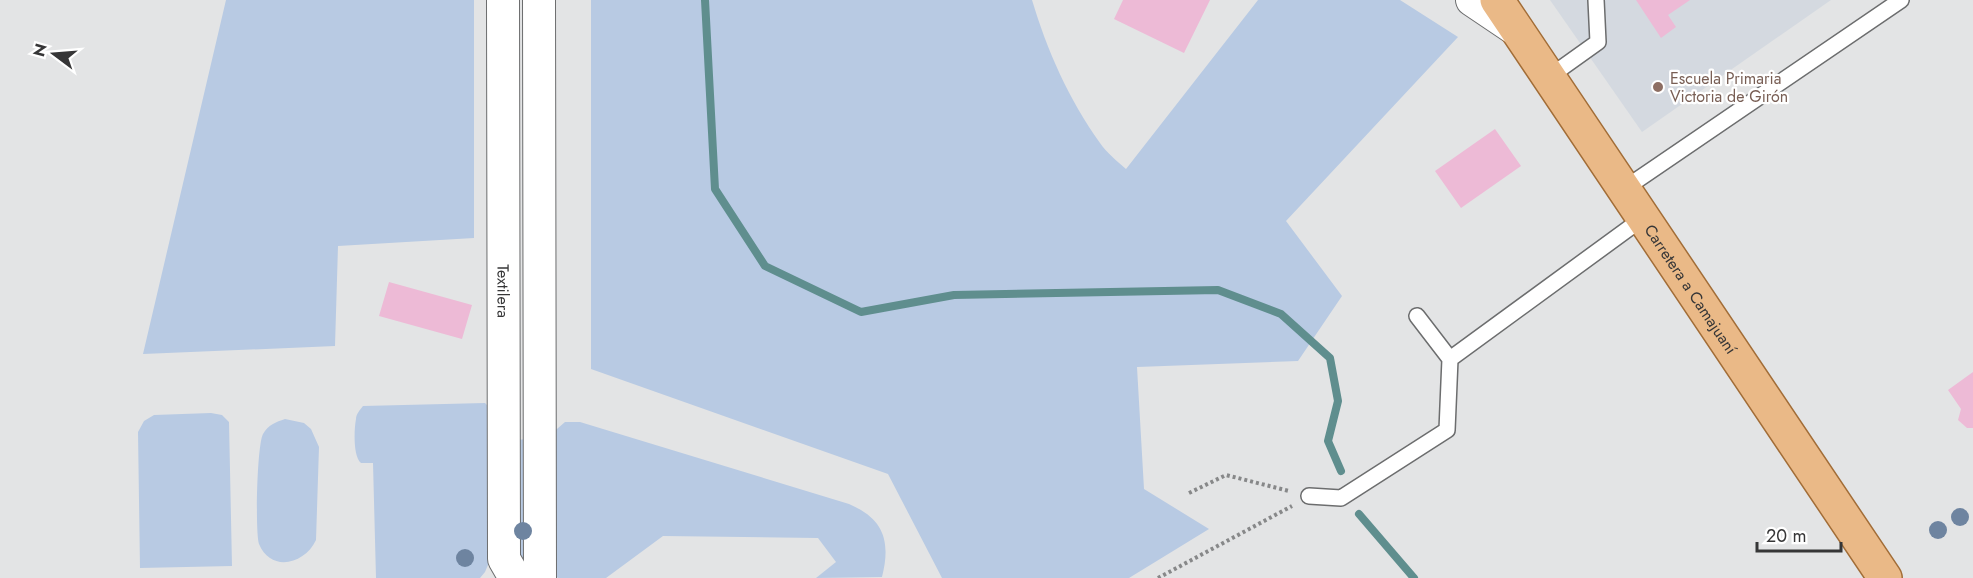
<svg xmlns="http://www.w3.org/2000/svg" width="1973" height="578" font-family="Jost,sans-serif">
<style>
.built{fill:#d4d9e0}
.green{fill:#b8cae3}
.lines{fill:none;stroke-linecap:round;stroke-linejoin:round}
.stream{stroke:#5f8e8e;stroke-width:8}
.building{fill:#edbad6}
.service-casing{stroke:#6c6d6e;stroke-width:18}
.minor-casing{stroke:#6c6d6e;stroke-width:34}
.primary-casing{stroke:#a26d37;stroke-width:36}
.path{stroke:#878889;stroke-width:4;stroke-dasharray:3 3;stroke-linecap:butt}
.service{stroke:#fff;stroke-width:15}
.minor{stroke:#fff;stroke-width:32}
.primary{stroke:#eab987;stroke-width:33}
.tree{fill:#6e84a0}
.education-dot{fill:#8d6e63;stroke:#fff;stroke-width:2}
.labels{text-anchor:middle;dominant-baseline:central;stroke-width:4.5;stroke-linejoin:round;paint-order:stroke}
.education-label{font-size:16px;fill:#785e54;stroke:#fff;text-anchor:start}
.street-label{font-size:16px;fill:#363637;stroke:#fff}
</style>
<rect width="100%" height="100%" fill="#e3e4e5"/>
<!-- built -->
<path class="built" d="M1550 0H1831L1642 132Z"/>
<!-- green -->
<path class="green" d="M226 0H474V238L338 246 335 346 143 354Z
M591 0H1032C1047 50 1069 100 1100 143 1107 153 1117 161 1126 169L1258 0H1400L1458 37 1286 221 1342 296 1298 361 1137 367 1144 489 1209 529 1129 578H942L888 474 591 369Z
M485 403 491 409 493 553 485 572 480 578H376L373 463H361C353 457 354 429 356 419 356 414 360 410 363 406Z
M211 413 222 415 229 422 232 566 140 568 138 432 144 421 154 415Z
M285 419 304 423 311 429 319 447 316 540C305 564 271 573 259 544 255 532 257 445 263 434 268 425 276 422 285 419Z
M565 422H580L849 504C884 519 891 541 882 577L816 578 836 562 818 538 663 536 606 578H558L550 570V435Z
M526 439 527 562 519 561 518 440Z"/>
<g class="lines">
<!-- stream -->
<path class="stream" d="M705 0 715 189 765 266 861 312 954 295 1218 290 1281 314 1330 358 1338 401 1328 441 1341 471
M1359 514 1414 578"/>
</g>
<!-- building -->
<path class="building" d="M1123 0H1210L1184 53 1114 19Z
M1636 0H1690L1668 15 1676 27 1661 38Z
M1495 129 1521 166 1461 208 1435 171Z
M389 282 472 305 462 339 379 316Z
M1973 372V428H1967L1958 420 1961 409 1948 390Z"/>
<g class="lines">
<!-- service casing -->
<g class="service-casing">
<path id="service" d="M1549 77 1598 42 1596 0
M1624 189 1901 0
M1450 359 1643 218
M1309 496 1341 498 1447 430 1450 359 1417 316"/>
</g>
<!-- minor casing -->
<g class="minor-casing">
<g id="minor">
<path id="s1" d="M503 0 504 559 515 578"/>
<path d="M539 0 540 578"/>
<path d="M1472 0 1518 31"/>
</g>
</g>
<!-- primary casing -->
<g class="primary-casing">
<g id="primary">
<path id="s2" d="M1497 0 1885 578"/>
</g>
</g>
<!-- path -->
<path class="path" d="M1189 493 1226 475 1289 491
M1158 578 1292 506"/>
<!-- service -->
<use href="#service" class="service"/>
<!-- minor -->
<use href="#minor" class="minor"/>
<!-- primary -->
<use href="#primary" class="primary"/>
</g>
<!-- trees -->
<g class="tree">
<circle cx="1960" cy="517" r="9"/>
<circle cx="1938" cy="530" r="9"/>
<circle cx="523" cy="531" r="9"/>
<circle cx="465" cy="558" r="9"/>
</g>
<!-- markers -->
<circle class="education-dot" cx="1658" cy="87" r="6"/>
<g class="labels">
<!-- education labels -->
<g class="education-label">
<text x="1670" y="78">Escuela Primaria<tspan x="1670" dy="18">Victoria de Girón</tspan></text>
</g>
<!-- street labels -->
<g class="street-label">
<text stroke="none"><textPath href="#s2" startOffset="348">Carretera a Camajuaní</textPath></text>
<text stroke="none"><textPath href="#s1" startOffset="291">Textilera</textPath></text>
</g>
</g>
<!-- north arrow -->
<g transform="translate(54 54) rotate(286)" stroke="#ffffff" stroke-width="4.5" paint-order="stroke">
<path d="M0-4.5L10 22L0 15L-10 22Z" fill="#363637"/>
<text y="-9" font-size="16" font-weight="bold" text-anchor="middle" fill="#363637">N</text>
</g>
<!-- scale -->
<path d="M1757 542v9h84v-9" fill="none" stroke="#363637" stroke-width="3"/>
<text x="1766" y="542" font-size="18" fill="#363637" stroke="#ffffff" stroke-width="4.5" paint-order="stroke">20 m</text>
</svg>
